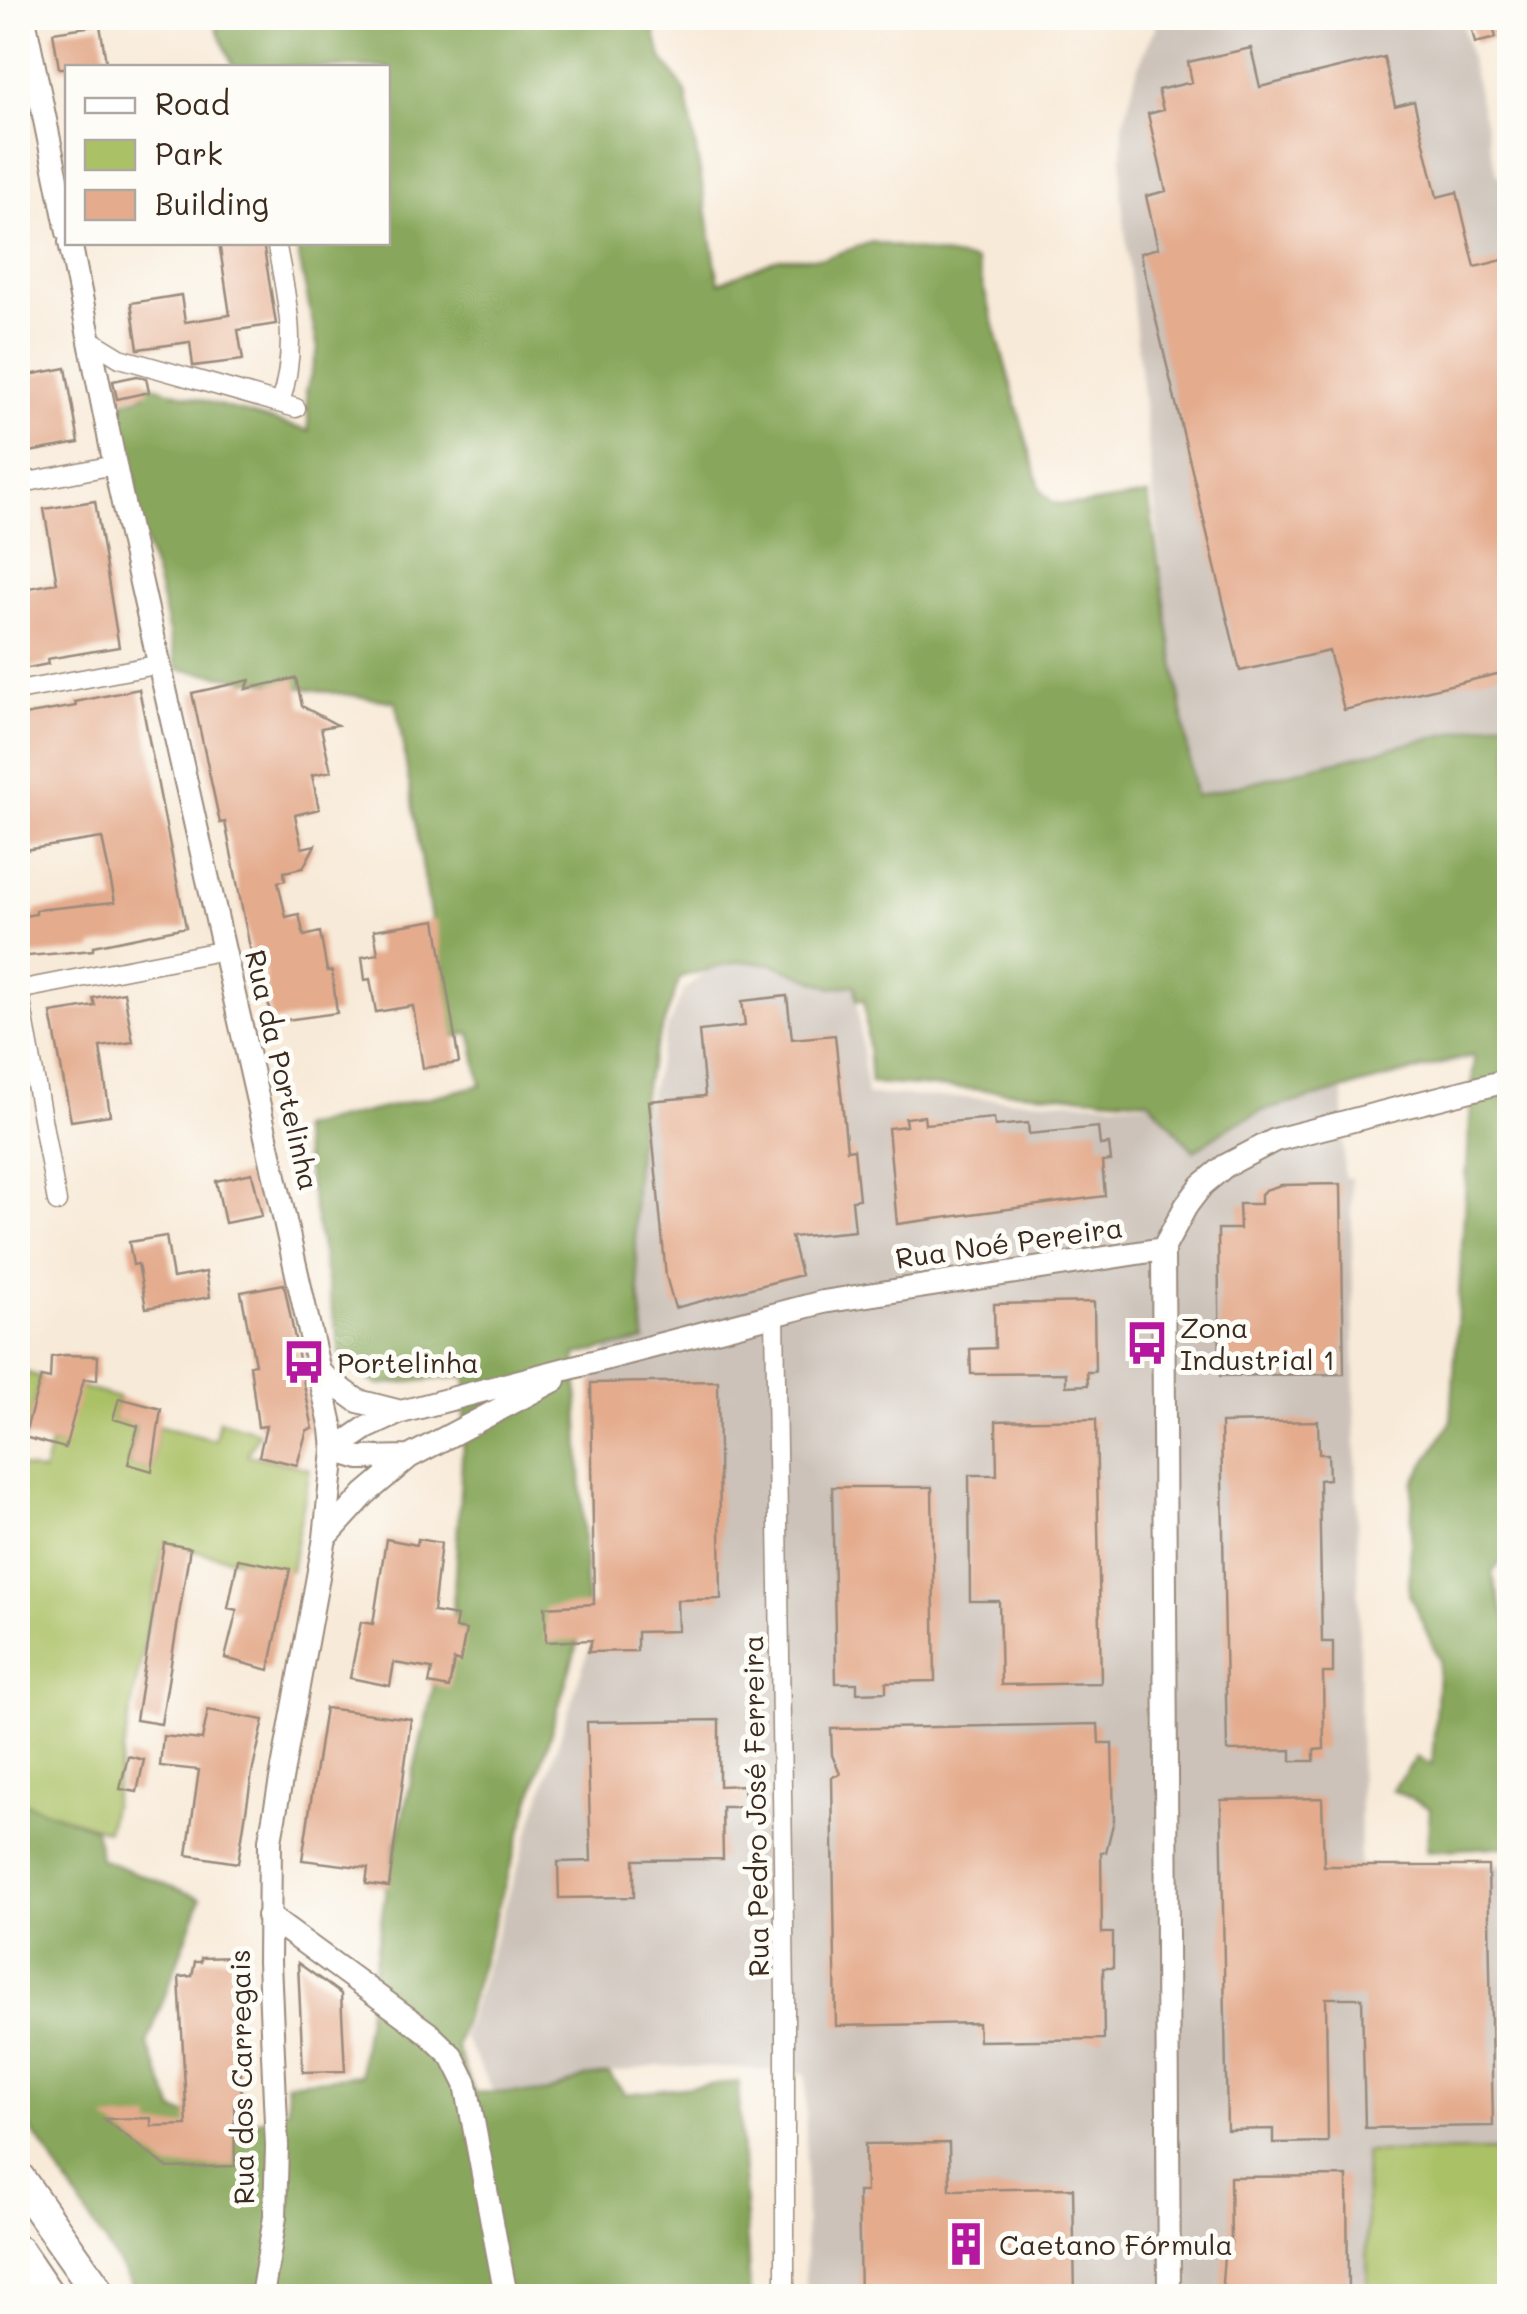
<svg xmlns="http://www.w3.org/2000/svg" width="1527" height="2314" font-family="Mali,sans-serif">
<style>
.industrial{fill:#ccc2b9}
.green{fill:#abc166;stroke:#737642;stroke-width:2.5}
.forest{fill:#88a75b;stroke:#62683c;stroke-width:2.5}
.building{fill:#e4ab8d}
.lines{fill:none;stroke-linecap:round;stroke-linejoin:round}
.minor-casing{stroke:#9a8a7b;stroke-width:21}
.tertiary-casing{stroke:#9a8a7b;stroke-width:26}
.motorway-casing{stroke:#9a8a7b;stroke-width:36}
.minor{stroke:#fff;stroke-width:18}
.tertiary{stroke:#fff;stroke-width:22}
.motorway{stroke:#fff;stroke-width:32}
.labels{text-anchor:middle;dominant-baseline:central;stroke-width:10;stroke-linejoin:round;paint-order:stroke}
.street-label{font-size:28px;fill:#3b2a1e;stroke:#fdfcf7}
.poi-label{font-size:28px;fill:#3b2a1e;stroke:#fdfcf7;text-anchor:start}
</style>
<rect width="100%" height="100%" fill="#fdfcf7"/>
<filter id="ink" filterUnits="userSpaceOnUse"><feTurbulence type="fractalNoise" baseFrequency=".01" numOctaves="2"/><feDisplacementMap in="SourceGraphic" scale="20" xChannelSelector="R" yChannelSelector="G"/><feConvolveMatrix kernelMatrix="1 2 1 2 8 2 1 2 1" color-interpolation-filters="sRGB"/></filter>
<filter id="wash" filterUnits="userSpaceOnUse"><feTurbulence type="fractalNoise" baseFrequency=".0048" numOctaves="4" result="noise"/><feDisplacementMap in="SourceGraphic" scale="40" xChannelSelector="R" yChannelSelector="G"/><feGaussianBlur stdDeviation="2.25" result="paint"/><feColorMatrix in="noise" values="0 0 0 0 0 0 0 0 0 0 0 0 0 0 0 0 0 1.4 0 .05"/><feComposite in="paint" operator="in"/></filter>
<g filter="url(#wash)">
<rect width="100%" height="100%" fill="#f8ead8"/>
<!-- industrial -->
<path class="industrial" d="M1159 18H1461L1497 176 1510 174 1509 1023 1482 1056 1343 1091 1344 1177 1351 1178 1359 1620 1360 1865H1509V2296H805L806 2074 756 2069 659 2066 585 2077 497 2112 494 2094 463 2036 594 1632 591 1383 619 1327 633 1154 667 1029 684 990 709 969 741 961 854 973 867 1095 1144 1103 1187 803 1121 193 1123 125 1138 67Z"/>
<!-- green -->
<path class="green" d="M18 1370 41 1377 18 1462Z
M62 1382 119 1398 113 1419 136 1425 128 1464 152 1470 158 1426 215 1440 219 1420 259 1432 247 1455 310 1469 291 1571 164 1545 107 1831 18 1802V1466L43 1472 51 1444 65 1447Z
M1509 2151V2296H1368L1365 2152Z"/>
<!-- forest -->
<path class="forest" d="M212 18H651L661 57 686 92 719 283 779 258H824L872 242 976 261 1041 491 1053 503 1081 505 1148 495 1195 796 1509 719 1510 1551 1492 1573 1509 1633V1846L1427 1851 1430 1808 1392 1790 1417 1757 1432 1765 1439 1659 1409 1594 1413 1483 1451 1422 1474 1055 1262 1111 1230 1126 1194 1151 1149 1100 871 1083 864 999 857 1001 855 985 832 988 773 964 741 961 680 977C668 1016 647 1062 642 1102 630 1181 634 1262 645 1341L576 1355 587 1612 456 2047 474 2092 546 2093 585 2077 609 2074 625 2094 738 2082 750 2296H139L40 2141 18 2115V1800L95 1829 100 1859 201 1898 147 2044 174 2110 230 2132 288 2109 286 2083 361 2075V2056L386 1887 441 1655 452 1624 467 1376 378 1385 342 1364 299 1128 481 1085 471 1033 450 1038 396 702 177 669 157 581 134 505 136 484 118 403 145 395 147 384 309 431 306 391 318 349 296 243 388 242V68L234 67Z"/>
<g id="blocks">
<!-- building -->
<path class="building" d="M1469 18H1491L1496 38 1475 43Z
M100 25 107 68H59L53 32Z
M1251 48 1260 87 1384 57 1395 106 1414 101 1437 197 1457 192 1475 267 1510 258V671L1344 710 1329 651 1240 671 1140 253 1158 248 1146 196 1166 191 1148 114 1163 110 1158 90 1192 82 1188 62Z
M219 242H263L276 324 238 330 243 360 193 366 190 342 138 349 131 303 181 295 185 322 230 315Z
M66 368 79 443 29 452 18 377Z
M137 376 146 378 149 392 117 399 113 381Z
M95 501 119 647 47 659 48 664 18 670V590L57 583 44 509Z
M296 678 302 706 337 725 321 728 331 771 312 775 319 809 295 815 302 848 315 845 303 868 284 872 285 880 278 882 286 917 299 914 304 936 320 932 327 971H332L337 1013 271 1022 261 951 251 953 225 822 220 823 192 693 250 680 246 689Z
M139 689 186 927 93 946V950L18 957V917L36 914V910L115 902 102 838 18 851V716L76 706 75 702Z
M436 920 459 1063 423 1068 413 1006 376 1012 370 979 365 980 362 957 378 954 374 930Z
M124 992 133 1042 100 1047 110 1115 71 1121 51 1013 95 1006 93 998Z
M787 996 792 1039 835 1035 847 1150 854 1149 859 1199 852 1200 855 1231 791 1237 801 1275 675 1308 666 1276 649 1101 705 1096 699 1031 745 1026 742 1001Z
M924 1116 925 1124 994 1118 995 1126 1028 1123 1029 1134 1098 1127 1100 1145 1109 1144 1111 1161 1102 1162 1105 1196 897 1224 888 1128 906 1126 905 1118Z
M252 1173 262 1216 225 1223 216 1181Z
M1341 1184 1344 1374 1220 1376 1218 1229H1240L1239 1204H1261V1194L1265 1190 1281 1185Z
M166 1236 173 1278 206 1272 210 1297 146 1308 138 1264 133 1265 129 1242Z
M284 1284 313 1429 307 1430 297 1465 259 1456 266 1426 258 1427 250 1365 255 1364 241 1292Z
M1094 1302 1095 1372H1087L1088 1385 1066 1386V1373L971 1374 970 1349 995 1348 994 1304Z
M65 1355 98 1356 97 1380 84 1379 65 1448 24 1437 41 1377 50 1379 51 1357Z
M718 1381 721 1599 677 1600 678 1631 637 1632V1651L588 1652 592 1640 546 1642 545 1607 594 1604 591 1383Z
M119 1398 161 1409 152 1471 128 1464 138 1426 113 1419Z
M1096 1419 1101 1683 1001 1685 999 1601H970L969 1475H997L996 1421Z
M1318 1421 1319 1454H1328L1329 1479 1319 1480 1322 1642H1333V1673H1323L1324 1749 1314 1750V1761H1291V1750L1227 1751 1221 1423Z
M832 1487H932L935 1681 886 1682V1692L857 1693V1683H836Z
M386 1539 417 1545 418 1539 441 1543 433 1612 457 1616 455 1628 466 1630 460 1662 454 1660 449 1688 429 1684 432 1669 394 1663 390 1686 350 1678 361 1622 373 1624Z
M164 1543 190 1548 161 1724 136 1720Z
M238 1559 290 1569 269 1670 225 1658 237 1610 228 1608Z
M325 1708 411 1719 389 1887 366 1884 368 1868 302 1860Z
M208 1710 264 1720 252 1773 238 1863 187 1855 199 1770 160 1766 163 1736 202 1740Z
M719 1720V1786L744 1785V1807H722L723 1859 634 1860V1897L559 1898 558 1862 591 1861 587 1722Z
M1098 1724 1099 1743H1112L1114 1820 1106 1852H1101L1102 1933H1113V1968H1103L1104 2039 979 2041 978 2023 836 2026 832 1777 840 1774 832 1755 831 1729Z
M128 1756 144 1760 137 1792 120 1789Z
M1322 1798 1324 1866H1488L1493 2126 1365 2128 1362 1998H1326L1328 2142 1273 2143V2129L1227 2130 1221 1800Z
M235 1957 241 2101H234L235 2166 168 2168 104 2119 151 2118V2126L187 2125 179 1977 192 1976 195 1962H201V1958Z
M298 1963 341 1994 345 2071 303 2072Z
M949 2143 950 2190 1073 2188 1075 2296H860L858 2192H866L865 2144Z
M1347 2176 1348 2296H1226L1222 2282 1225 2243H1231L1230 2177Z"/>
</g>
</g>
<g filter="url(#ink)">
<use href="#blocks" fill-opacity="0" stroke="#9a8a7b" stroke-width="2.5"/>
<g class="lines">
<!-- minor casing -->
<g class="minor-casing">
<path id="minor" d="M276 242C287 300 299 345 280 403
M89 339 120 358 296 408
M18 484 114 465
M18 691 161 664
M18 990 225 950
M19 990 57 1202
M775 1315 785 1996V2296"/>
</g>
<!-- tertiary casing -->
<g class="tertiary-casing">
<path id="tertiary" d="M24 18 68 232
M70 242 120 490 332 1429 334 1450 325 1538 270 1840 269 1962 277 2146 275 2217 262 2296
M321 1374 358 1401 401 1412
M334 1450 366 1428 401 1412 823 1302 1163 1249
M334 1450 360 1458 409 1457
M325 1538 365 1494 409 1457 555 1380
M268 1916 428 2033 452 2056 466 2084 506 2296
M1169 2296 1163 1249 1186 1206 1202 1185 1225 1166 1275 1140 1510 1080"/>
</g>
<!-- motorway casing -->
<g class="motorway-casing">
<path id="motorway" d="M18 2178 101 2296
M18 2252 48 2296"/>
</g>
<!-- minor -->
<use href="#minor" class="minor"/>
<!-- tertiary -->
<use href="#tertiary" class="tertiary"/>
<!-- motorway -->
<use href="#motorway" class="motorway"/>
</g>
</g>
<!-- icons -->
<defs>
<g id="bus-bare" transform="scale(3.45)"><path d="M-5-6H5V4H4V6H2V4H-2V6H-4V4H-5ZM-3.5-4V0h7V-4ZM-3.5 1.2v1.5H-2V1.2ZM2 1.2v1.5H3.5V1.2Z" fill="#b5179e" stroke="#fdfcf7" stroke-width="2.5" paint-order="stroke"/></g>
<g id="building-bare" transform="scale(3.45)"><path d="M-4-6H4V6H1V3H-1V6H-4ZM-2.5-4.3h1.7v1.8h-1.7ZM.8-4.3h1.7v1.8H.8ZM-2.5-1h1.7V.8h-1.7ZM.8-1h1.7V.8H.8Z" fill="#b5179e" stroke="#fdfcf7" stroke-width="2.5" paint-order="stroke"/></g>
</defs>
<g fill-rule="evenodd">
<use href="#bus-bare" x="1147" y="1343"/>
<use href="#bus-bare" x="304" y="1362"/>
<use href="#building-bare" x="966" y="2244"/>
</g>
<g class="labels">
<!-- street labels -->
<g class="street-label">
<text transform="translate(283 1070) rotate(77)">Rua da Portelinha</text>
<text transform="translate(1009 1242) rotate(-8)">Rua Noé Pereira</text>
<text transform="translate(755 1806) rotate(-91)">Rua Pedro José Ferreira</text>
<text transform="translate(241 2077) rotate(-91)">Rua dos Carregais</text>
</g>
<!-- poi labels -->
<g class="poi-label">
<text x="1180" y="1327">Zona<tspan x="1180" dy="32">Industrial 1</tspan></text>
<text x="337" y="1362">Portelinha</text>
<text x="999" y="2244">Caetano Fórmula</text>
</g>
</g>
<!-- margin -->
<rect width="1527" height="2314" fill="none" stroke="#fdfcf7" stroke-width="60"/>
<!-- legend -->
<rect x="65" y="65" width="325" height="180" fill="#fdfcf7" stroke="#afa8a0" stroke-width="2.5"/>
<rect x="85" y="98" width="50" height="15" fill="#ffffff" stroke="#afa8a0" stroke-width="2.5"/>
<text x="155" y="115" font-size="30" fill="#3b2a1e">Road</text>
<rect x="85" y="140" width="50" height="30" fill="#abc166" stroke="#afa8a0" stroke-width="2.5"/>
<text x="155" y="165" font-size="30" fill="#3b2a1e">Park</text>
<rect x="85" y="190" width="50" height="30" fill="#e4ab8d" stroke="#afa8a0" stroke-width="2.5"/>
<text x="155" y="215" font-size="30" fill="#3b2a1e">Building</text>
</svg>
